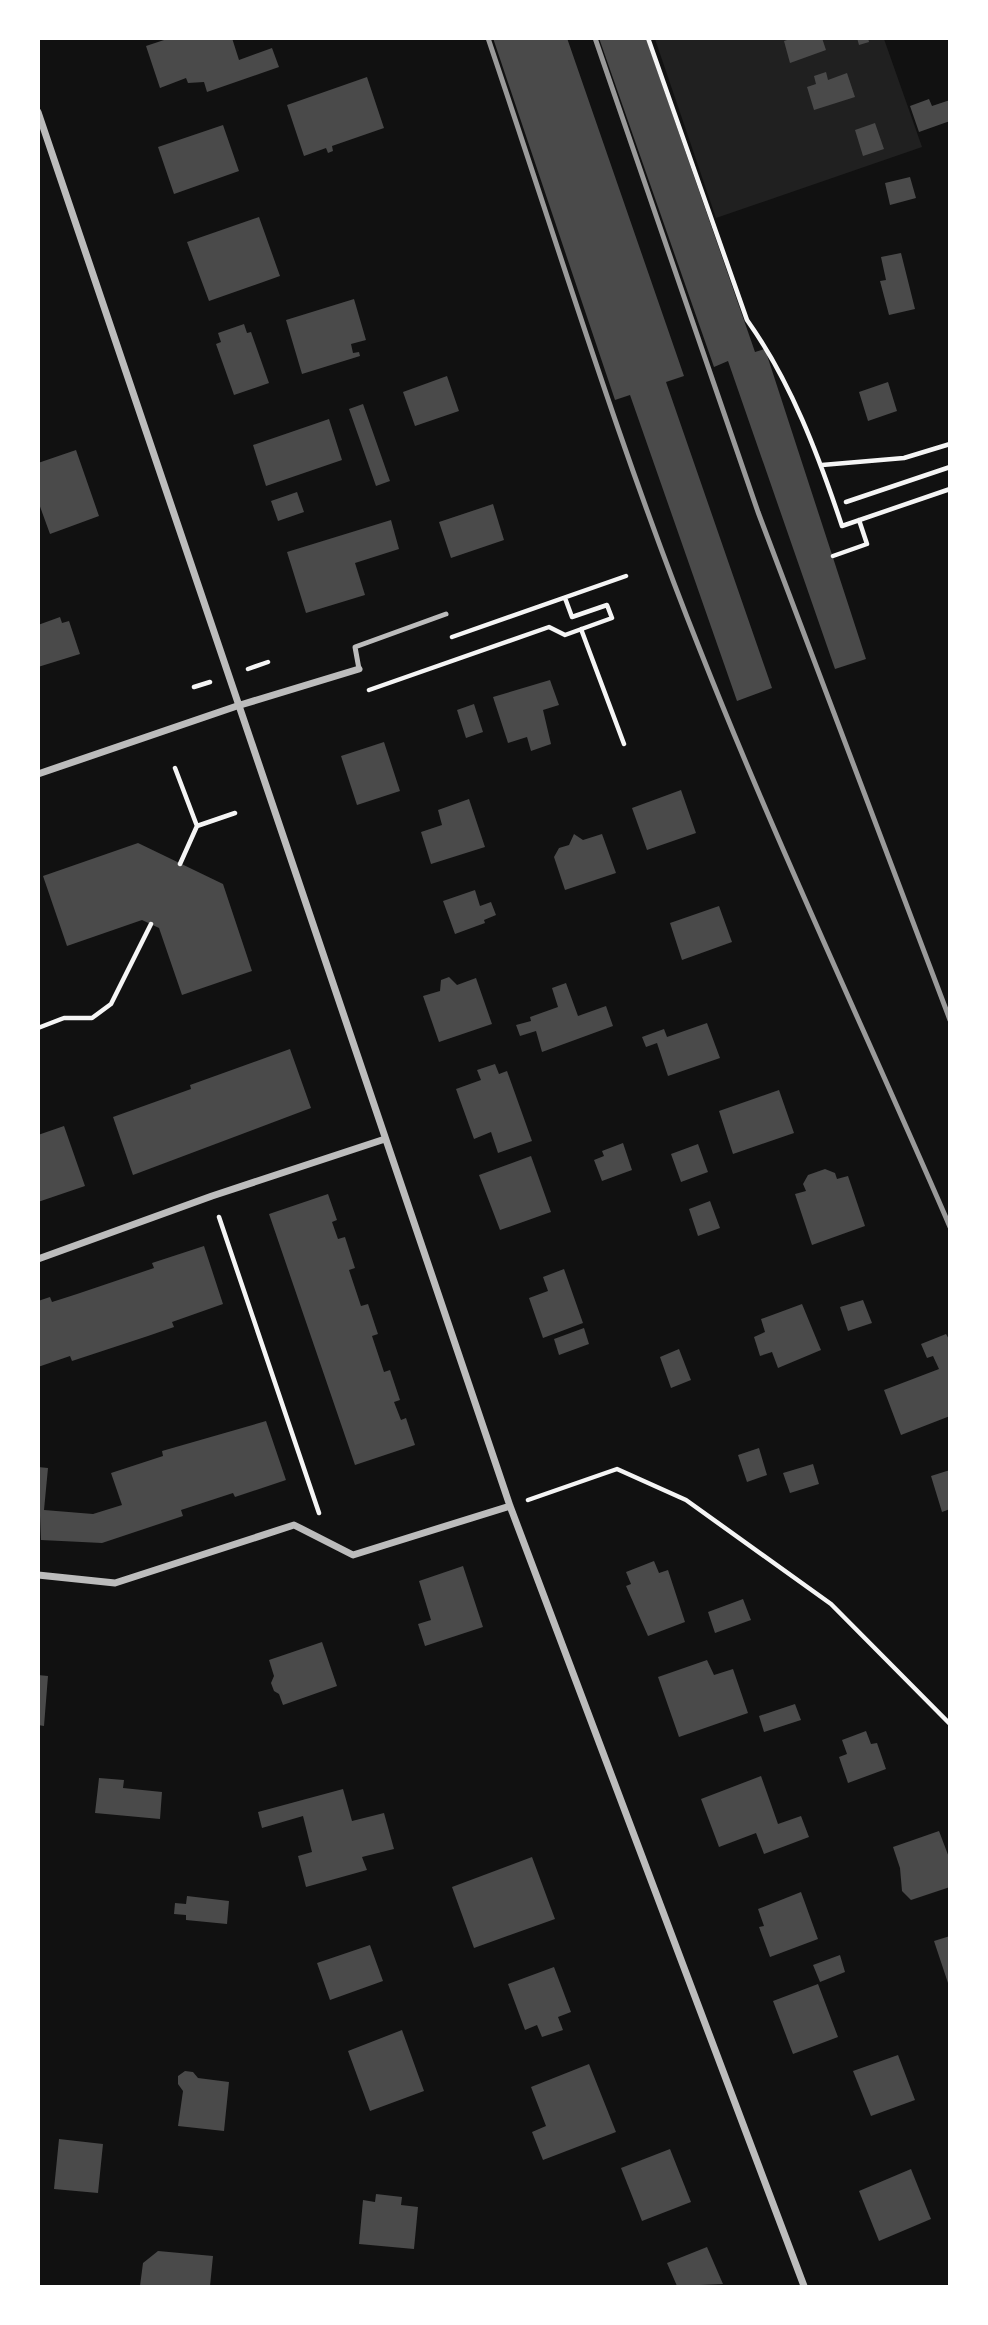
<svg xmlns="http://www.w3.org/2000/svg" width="988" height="2325" font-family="Barlow,sans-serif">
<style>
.green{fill:#202020}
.building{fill:#4a4a4a}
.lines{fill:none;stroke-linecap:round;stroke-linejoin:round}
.path{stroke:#f5f5f5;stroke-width:4.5}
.service{stroke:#bcbcbc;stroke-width:5}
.minor{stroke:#bcbcbc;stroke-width:7}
.rail{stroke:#9a9a9a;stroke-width:5}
</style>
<rect width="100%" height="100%" fill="#111"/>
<!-- green -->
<path class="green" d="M655 39H884L922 147 716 218Z"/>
<!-- building -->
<path class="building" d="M170 38H232L239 60 272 48 279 67 207 92 204 82 188 83 186 78 160 88 146 46Z
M493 38H567L684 376 666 382 772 688 737 701 630 395 615 400Z
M599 38H646L755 352 765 349 866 659 835 669 728 361 714 367Z
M793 38H822L826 50 790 63 784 41Z
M857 38H868L869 42 859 45Z
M826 72 828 80 847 73 855 97 814 110 807 87 816 84 814 76Z
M367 77 384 128 332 146 333 151 328 153 326 148 304 156 287 105Z
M929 99 932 106 950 100V121L919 132 910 106Z
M875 123 884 149 863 156 855 130Z
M223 125 239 171 174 194 158 147Z
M910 177 916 198 890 205 885 183Z
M259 217 280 276 209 301 187 242Z
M901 253 915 309 889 315 880 281 886 280 881 257Z
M354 299 366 340 351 344 353 353 359 352 360 356 302 374 286 320Z
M244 324 247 333 251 332 269 383 234 395 216 344 221 342 218 333Z
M447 376 459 411 415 426 403 392Z
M888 382 897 411 868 421 859 392Z
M363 404 390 481 376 486 349 409Z
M329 419 342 460 266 486 253 445Z
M76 450 99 516 50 534 38 501V463Z
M297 492 304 512 278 521 271 501Z
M493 504 504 540 451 558 439 522Z
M391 520 399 549 355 563 365 595 306 613 287 552Z
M60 617 62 623 69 621 80 654 38 667V625Z
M550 680 559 705 543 710 551 744 531 751 527 737 508 743 493 697Z
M474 704 483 732 466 738 457 710Z
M384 742 400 791 357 805 341 756Z
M681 790 696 833 647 850 632 808Z
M469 799 485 847 431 864 421 832 442 825 438 810Z
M574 834 583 840 602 834 616 873 565 890 554 857 559 848 569 845Z
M138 843 223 884 252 971 182 995 159 928 142 920 67 946 43 876Z
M475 890 480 906 491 902 496 915 484 920 485 923 455 934 443 901Z
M719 906 732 942 682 960 670 923Z
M449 977 457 985 476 978 492 1024 439 1042 423 996 440 991 441 980Z
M566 983 578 1016 606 1006 613 1026 542 1052 536 1031 520 1036 516 1025 531 1021 530 1017 558 1007 552 988Z
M707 1023 720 1058 668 1076 657 1043 646 1047 642 1037 664 1029 667 1037Z
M290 1049 311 1108 133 1175 113 1117 191 1089 190 1085Z
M495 1064 499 1074 507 1071 532 1141 498 1153 491 1132 474 1139 456 1089 481 1080 477 1070Z
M779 1090 794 1133 733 1154 719 1111Z
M64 1126 85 1186 38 1202V1135Z
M623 1143 632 1170 602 1181 594 1160 604 1156 602 1151Z
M698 1144 708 1172 681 1182 671 1154Z
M531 1156 551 1212 500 1230 479 1175Z
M825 1169 835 1173 837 1179 848 1176 865 1226 812 1245 795 1194 806 1191 803 1184 808 1175Z
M328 1194 337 1220 332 1222 338 1239 345 1237 355 1268 349 1270 361 1306 368 1304 378 1334 372 1336 384 1372 390 1370 400 1400 394 1402 401 1420 406 1418 415 1445 355 1465 269 1214Z
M710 1201 720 1228 698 1236 689 1209Z
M204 1246 223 1304 172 1322 174 1327 148 1336 72 1361 70 1356 38 1367V1301L50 1297 52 1302 77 1294 154 1268 152 1263Z
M564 1269 583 1323 543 1338 529 1298 548 1291 543 1277Z
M863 1300 872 1323 848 1331 840 1307Z
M802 1304 821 1350 778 1368 772 1352 760 1356 754 1337 765 1332 761 1319Z
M584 1328 589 1344 559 1355 554 1339Z
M946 1334 950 1341V1416L901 1435 884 1390 939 1369 933 1356 927 1358 921 1344Z
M679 1349 691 1380 671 1388 660 1357Z
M266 1421 286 1480 235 1497 233 1493 181 1510 183 1516 102 1543 41 1540 38 1467 48 1468 44 1510 93 1514 122 1505 111 1473 163 1456 162 1451Z
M759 1448 767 1475 747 1482 738 1455Z
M813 1464 819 1484 790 1493 783 1473Z
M950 1470V1509L942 1512 931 1476Z
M654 1561 659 1573 668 1570 685 1622 648 1636 626 1586 631 1584 626 1572Z
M463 1566 483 1627 425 1646 418 1624 431 1620 419 1581Z
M743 1599 751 1620 715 1633 708 1612Z
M322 1642 337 1686 283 1705 279 1694 274 1691 271 1683 274 1676 269 1660Z
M707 1660 714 1675 733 1669 748 1713 679 1737 658 1677Z
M38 1675 48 1676 44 1726 38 1725Z
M795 1704 801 1720 764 1732 759 1716Z
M866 1731 871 1744 877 1743 886 1769 848 1783 839 1757 847 1754 842 1740Z
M761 1776 778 1824 801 1816 809 1837 764 1854 756 1833 719 1847 701 1799Z
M99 1778 124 1780 123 1788 162 1792 160 1819 95 1813Z
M343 1789 352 1821 384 1813 394 1849 362 1857 367 1870 306 1887 298 1856 312 1852 303 1816 262 1828 258 1812Z
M939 1831 950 1860V1887L911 1900 902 1891 900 1868 893 1847Z
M532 1857 555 1919 474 1948 452 1887Z
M801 1892 818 1939 770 1957 759 1927 764 1926 758 1909Z
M187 1896 229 1901 227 1924 186 1920V1915L174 1914 175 1903 186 1904Z
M950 1936V1986H949L934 1941Z
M370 1945 383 1981 330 2000 317 1963Z
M840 1955 845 1972 820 1982 813 1965Z
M554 1967 571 2012 558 2017 563 2030 542 2037 537 2025 525 2030 508 1984Z
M818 1984 838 2037 793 2054 773 2001Z
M402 2030 424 2091 370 2111 348 2051Z
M898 2055 915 2100 871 2116 853 2071Z
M589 2064 616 2132 543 2160 532 2132 546 2126 531 2087Z
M185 2071 193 2072 198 2078 229 2082 224 2131 178 2126 183 2091 178 2084V2076Z
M59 2139 103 2144 98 2193 54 2189Z
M670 2149 691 2202 642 2221 621 2168Z
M911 2169 931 2219 879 2241 859 2191Z
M376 2194 402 2197 401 2205 418 2207 414 2249 359 2244 363 2200 375 2202Z
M707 2247 723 2284 677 2286 667 2263Z
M158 2251 213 2256 210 2286H140L143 2263Z"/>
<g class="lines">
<!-- path -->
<path class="path" d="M648 38 747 320C791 382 818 454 842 526L950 489
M822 465 904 458 950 444
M846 502 950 467
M833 556 867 544 859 520
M581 629 624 744
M452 637 626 576
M248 669 268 662
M194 687 210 682
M369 690 549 627 565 635 612 618 607 605 572 617 565 598
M175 768 197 826 180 864
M197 826 235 813
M38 1028 64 1018H92L111 1004 151 924
M219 1217 319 1513
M528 1500 617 1469 686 1500 831 1604 950 1724"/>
<!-- service -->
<path class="service" d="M359 669 355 647 446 614"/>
<!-- minor -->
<path class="minor" d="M38 112 510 1506 804 2286
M38 774 237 706 359 669
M38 1259 212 1196 385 1139
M38 1575 115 1583 294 1525 353 1555 510 1506"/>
<!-- rail -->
<path class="rail" d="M488 38C557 242 620 450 700 650 777 845 867 1035 950 1227
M595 38 758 512 950 1020"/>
</g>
<!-- border -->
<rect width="988" height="2325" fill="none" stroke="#ffffff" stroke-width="80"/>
</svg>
